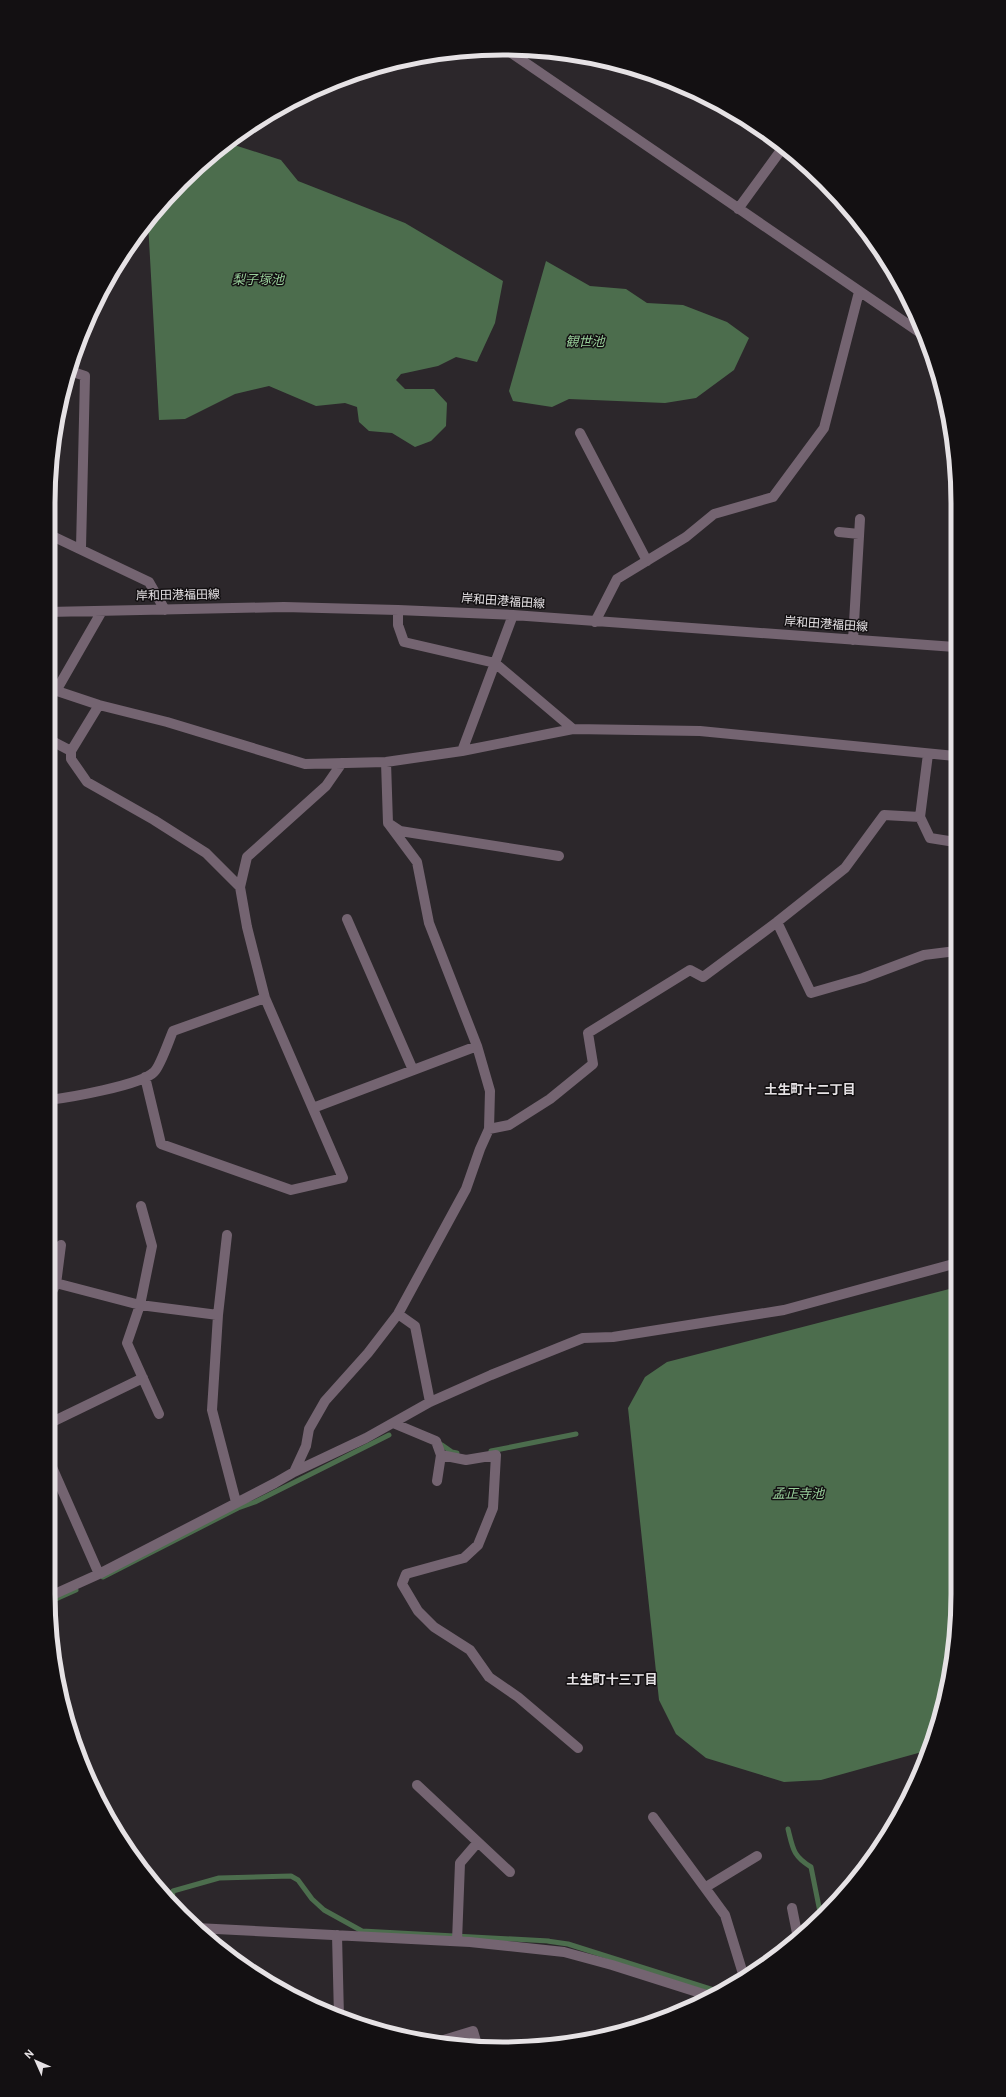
<svg xmlns="http://www.w3.org/2000/svg" width="1006" height="2097" font-family="Overpass,'Noto Sans JP',sans-serif">
<style>
.water{fill:#4c6d4d}
.lines{fill:none;stroke-linecap:round;stroke-linejoin:round}
.stream{stroke:#4c6d4d;stroke-width:5}
.minor{stroke:#746471;stroke-width:10}
.labels{text-anchor:middle;dominant-baseline:central;stroke-width:3;stroke-linejoin:round;paint-order:stroke}
.street-label{font-size:12px;fill:#e6e2e5;stroke:#131012}
.water-label{font-size:13px;font-style:italic;fill:#99d09b;stroke:#131012}
.neighbourhood-label{font-size:13px;font-weight:bold;fill:#e6e2e5;stroke:#131012}
.rim{fill:none;stroke:#e6e2e5;stroke-width:5}
</style>
<rect width="100%" height="100%" fill="#2c272b"/>
<!-- water -->
<path class="water" d="M228 143 281 160 298 181 405 223 503 281 495 323 477 362 456 357 438 366 401 374 396 380 405 389H434L447 403 446 426 431 441 415 447 392 433 369 431 359 422 357 407 345 403 316 406 269 386 235 394 185 419 159 420 148 222 181 181Z
M546 261 590 286 626 289 647 303 683 305 727 322 749 338 734 370 696 398 665 403 569 399 552 407 513 401 509 391Z
M957 1287 958 1594 949 1683 929 1750 821 1780 784 1782 706 1758 676 1734 659 1700 628 1408 645 1377 667 1362Z"/>
<g class="lines">
<!-- stream -->
<path class="stream" d="M442 1445 452 1452 457 1453
M491 1451 576 1434
M103 1577 238 1508 255 1502 389 1435
M49 1602 76 1590
M788 1829C793 1849 793 1856 811 1867L821 1917
M170 1901H172L173 1891 219 1878 291 1876 298 1880 312 1899 324 1910 362 1931 549 1941
M547 1941 568 1944 720 1992"/>
<!-- minor -->
<path class="minor" d="M504 48 925 336
M738 209 784 146
M70 371 85 376 81 548
M580 433 647 561
M839 532 859 534
M48 534 149 582 165 610
M398 610V625L404 642 495 663 573 729
M48 612 284 607 398 610 513 615 955 647
M595 622 617 579 686 537 714 514 773 497 824 428 859 292
M853 640 860 519
M48 688 99 705 167 722 305 764 386 762 462 751 573 729 700 731 955 756
M56 691 102 611
M99 705 71 751V759L87 782 154 820 206 853 240 887
M48 739 71 751
M462 751 513 615
M386 762 388 823 400 831 559 856
M920 817 930 838 955 842
M347 919 413 1070
M777 922 811 993 863 978 924 955 956 951
M145 1077 161 1144 291 1190 343 1178 265 998
M48 1100C67 1098 142 1085 154 1072 160 1067 169 1040 173 1031L265 998 247 927 240 887 247 857 326 786 342 763
M313 1108 477 1046
M489 1129 509 1125 550 1099 593 1064 588 1033 690 970 703 977 777 922 845 868 884 815 920 817 928 754
M141 1206 152 1246 140 1305 127 1343 159 1414
M227 1235 218 1315 212 1410 236 1502
M48 1281 140 1305 218 1315
M48 1299 56 1284 61 1245
M398 1314 415 1326 430 1402
M393 1423 436 1441 441 1455 437 1481
M48 1424 143 1378
M441 1455 466 1460 496 1455 493 1508 478 1545 464 1558 406 1574 402 1584 418 1611 434 1627 470 1650 489 1677 518 1697 578 1748
M48 1458 99 1574
M294 1472 306 1446 309 1429 325 1401 368 1353 398 1314 466 1189 480 1149 489 1129 490 1091 477 1046 429 923 417 862 388 823
M48 1597 99 1574 275 1483 294 1472 366 1438 430 1402 491 1375 583 1338 613 1337 784 1310 957 1263
M417 1785 510 1872
M653 1817 725 1915 744 1977
M706 1887 757 1856
M792 1908 798 1938
M196 1928 470 1942 564 1952 612 1965 713 1997
M337 1935 339 2017
M457 1941 460 1863 478 1842
M434 2043 473 2031 478 2048"/>
</g>
<g class="labels">
<!-- street labels -->
<g class="street-label">
<text transform="translate(178 596) rotate(-1)">岸和田港福田線</text>
<text transform="translate(503 602) rotate(4)">岸和田港福田線</text>
<text transform="translate(826 625) rotate(4)">岸和田港福田線</text>
</g>
<!-- water labels -->
<g class="water-label">
<text x="258" y="281">梨子塚池</text>
<text x="585" y="343">観世池</text>
<text x="798" y="1495">孟正寺池</text>
</g>
<!-- neighbourhood labels -->
<g class="neighbourhood-label">
<text x="810" y="1091">土生町十二丁目</text>
<text x="612" y="1681">土生町十三丁目</text>
</g>
</g>
<!-- crop -->
<path d="M0 0H1006V2097H0ZM503 55H503A448 448 0 0 1 951 503V1594A448 448 0 0 1 503 2042H503A448 448 0 0 1 55 1594V503A448 448 0 0 1 503 55Z" fill="#131012" fill-rule="evenodd"/>
<path class="rim" d="M503 55H503A448 448 0 0 1 951 503V1594A448 448 0 0 1 503 2042H503A448 448 0 0 1 55 1594V503A448 448 0 0 1 503 55Z"/>
<!-- north arrow -->
<g transform="translate(36 2061) rotate(315)" stroke="#131012" stroke-width="3" paint-order="stroke">
<path d="M0-3L7 15L0 10L-7 15Z" fill="#e6e2e5"/>
<text y="-6" font-size="11" font-weight="bold" text-anchor="middle" fill="#e6e2e5">N</text>
</g>
</svg>
